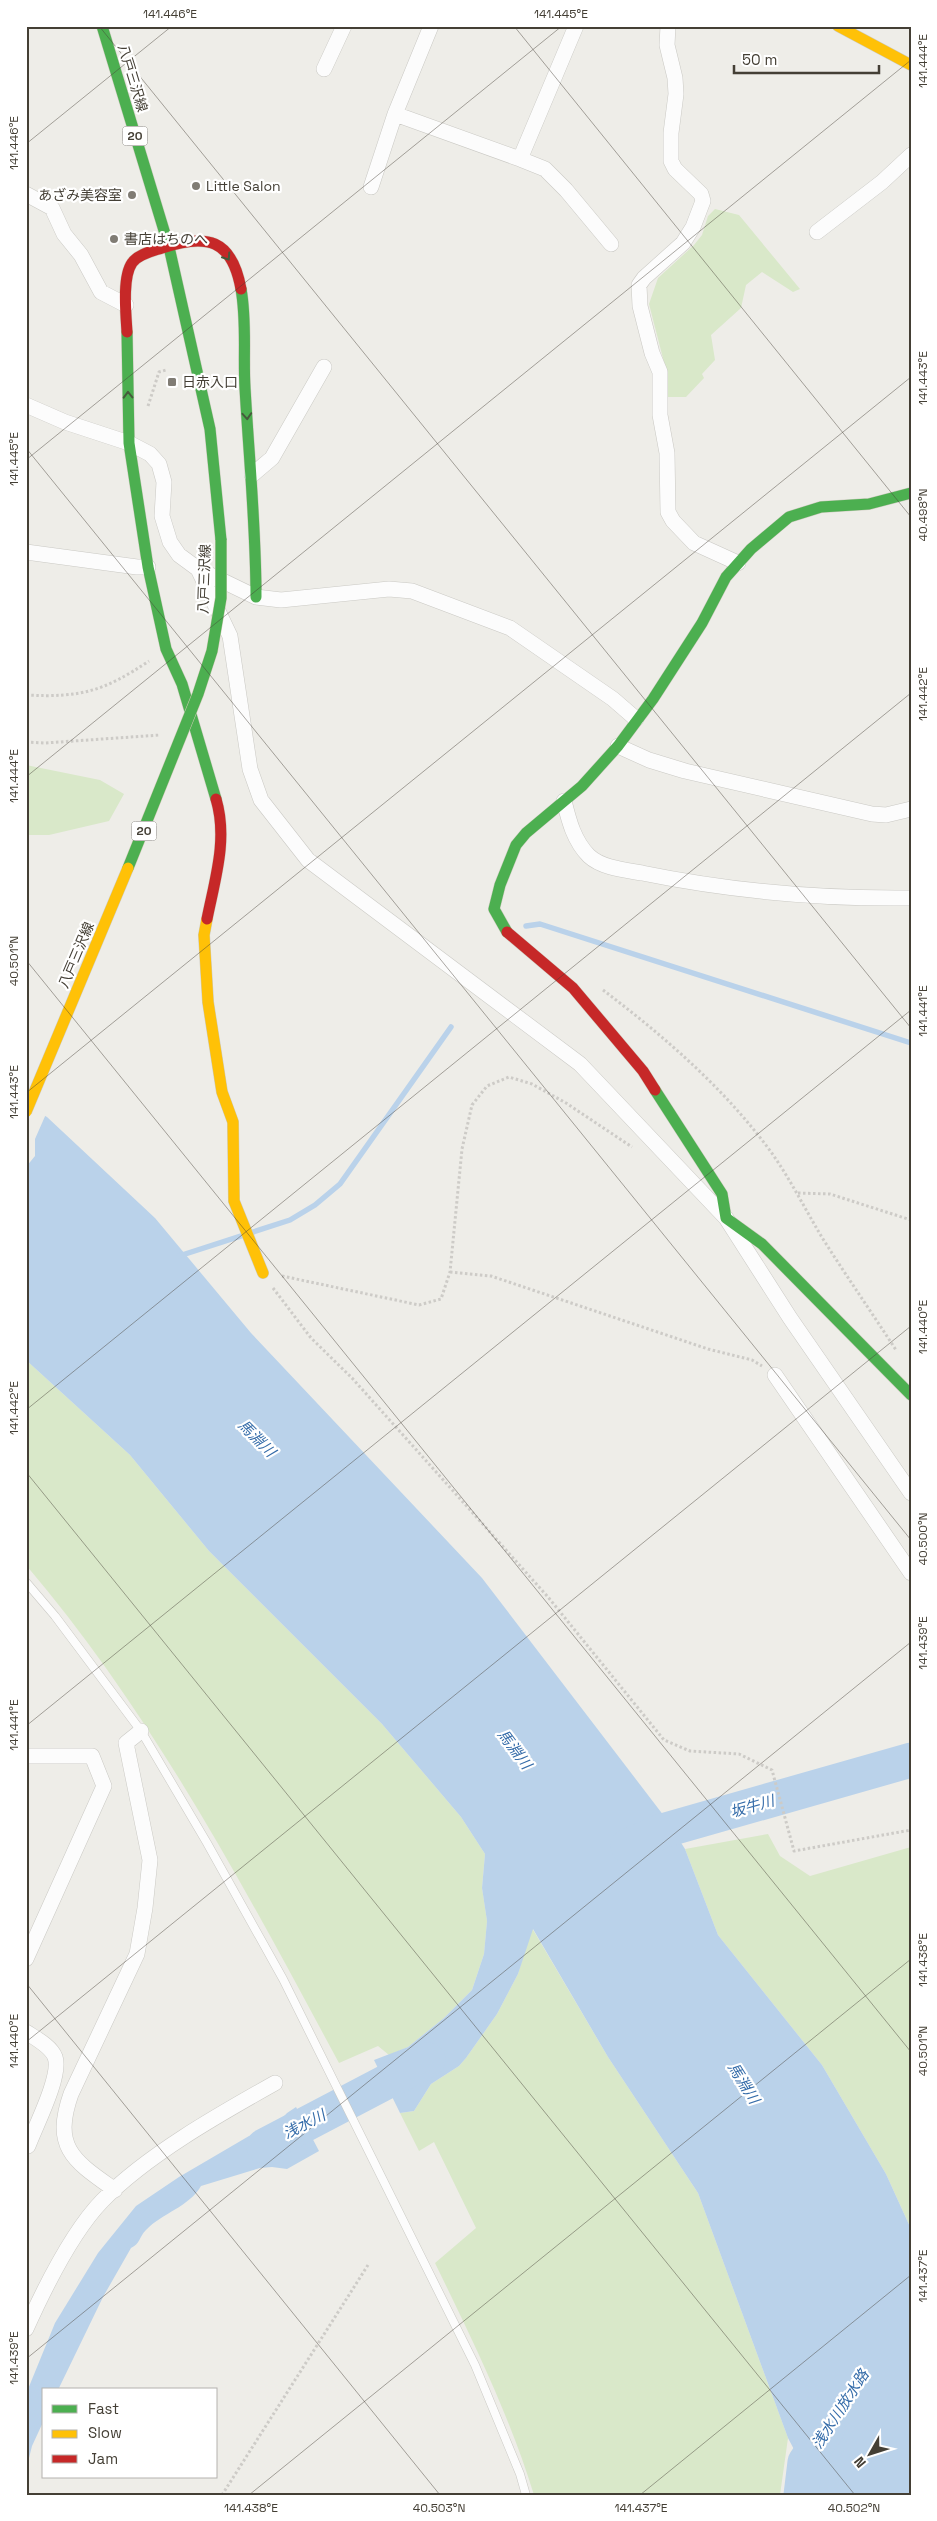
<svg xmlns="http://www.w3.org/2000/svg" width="937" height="2521" font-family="'Space Grotesk','Noto Sans JP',sans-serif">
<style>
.green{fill:#d9e8c9}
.water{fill:#bad2ea}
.pier{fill:#eeede8}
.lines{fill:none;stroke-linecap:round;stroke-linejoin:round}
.stream{stroke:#bad2ea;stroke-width:5.5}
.river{stroke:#bad2ea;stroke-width:35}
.lane-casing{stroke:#cac9c4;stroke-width:9}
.street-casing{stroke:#cac9c4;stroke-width:16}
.fast-casing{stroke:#cdcbbf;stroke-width:12}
.slow-casing{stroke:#cdcbbf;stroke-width:12}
.jam-casing{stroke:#cdcbbf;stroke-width:12}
.path{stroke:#cdcbc7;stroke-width:3;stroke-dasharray:2.5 2.5;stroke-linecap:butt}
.lane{stroke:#fcfcfc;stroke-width:8}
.street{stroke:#fcfcfc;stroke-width:15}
.fast{stroke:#4caf50;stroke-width:11}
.slow{stroke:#ffc107;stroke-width:11}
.jam{stroke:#c62828;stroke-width:11}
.fast-bridge-casing{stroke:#cfcab6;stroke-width:12;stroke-linecap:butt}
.slow-bridge-casing{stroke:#cfcab6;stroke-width:12;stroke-linecap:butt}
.fast-bridge{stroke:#4caf50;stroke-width:11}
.slow-bridge{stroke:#ffc107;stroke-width:11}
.oneway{stroke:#465b3c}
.ticks{fill:none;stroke:#443f35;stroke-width:1;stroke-opacity:0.45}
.poi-dot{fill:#807c74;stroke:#fff;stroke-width:2}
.labels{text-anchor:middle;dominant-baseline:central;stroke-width:4.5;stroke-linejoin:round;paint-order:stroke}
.shield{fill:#fff;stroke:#7c7972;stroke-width:1}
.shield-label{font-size:12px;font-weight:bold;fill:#443f35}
.street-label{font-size:14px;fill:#443f35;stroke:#fff}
.poi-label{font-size:14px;fill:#443f35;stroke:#fff;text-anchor:start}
.water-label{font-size:15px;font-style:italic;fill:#356ca9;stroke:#fff}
.neatline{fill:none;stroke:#443f35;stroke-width:2}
.ticks-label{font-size:12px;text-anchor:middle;fill:#443f35}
</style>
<rect width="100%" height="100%" fill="#eeede8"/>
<!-- green -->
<path class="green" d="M715 209 739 215 800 289 793 292 762 272 746 285 741 308 711 335 715 360 702 374 704 378 686 397H668L666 370 649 304 658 278 694 245 702 235 708 216Z
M26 765 100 780 124 794 109 821 49 835H26Z
M26 1360 130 1455 209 1551 382 1724 461 1817 485 1854 482 1888 487 1921 484 1954 472 1990 444 2018 408 2047 389 2055 378 2046 339 2063C245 1889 155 1717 26 1565Z
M768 1834 780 1856 810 1876 911 1847V2229L886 2174 822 2065 718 1935 685 1849Z
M532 1928 608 2057 698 2193 788 2438 780 2495H534C509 2414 472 2339 435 2263L476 2228 434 2142 419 2151 400 2113 414 2111 431 2084 459 2066 466 2058 497 2014 518 1974Z"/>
<!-- water -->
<path class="water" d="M26 1105 47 1117 155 1218 251 1333 482 1578 664 1816 685 1849 718 1935 822 2065 886 2174 911 2229V2495H818L788 2438 698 2193 608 2057 533 1929 518 1974 497 2014 466 2058 459 2066 431 2084 414 2111 400 2113 374 2060 408 2047 444 2018 472 1990 484 1954 487 1921 482 1888 485 1854 461 1817 382 1724 209 1551 130 1455 26 1360Z
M296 2107 319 2151 287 2169 272 2167 260 2168 201 2186C189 2207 162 2213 146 2230 139 2237 140 2244 131 2248L103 2297 58 2390H44V2420L32 2446 26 2470V2394L55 2323 98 2253 136 2206 179 2177 249 2136 277 2124 287 2113Z"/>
<!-- pier -->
<path class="pier" d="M26 1103 46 1114 35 1139V1156L26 1167Z"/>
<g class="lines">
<!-- stream -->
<path class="stream" d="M526 926 540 924 911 1043
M179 1256 290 1220 315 1205 340 1184 451 1027"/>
<!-- river -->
<path class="river" d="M628 1846 662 1831 911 1760
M264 2146 428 2060
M801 2495 805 2462 828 2428"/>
<!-- lane casing -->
<g class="lane-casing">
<path id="lane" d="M26 1582 55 1616 141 1731 207 1843 283 1979 475 2365 520 2474 526 2495"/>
</g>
<!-- street casing -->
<g class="street-casing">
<path id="street" d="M576 26 520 159 545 169 566 190 611 244
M668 26 667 45 675 78 676 94 671 133V161L675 169 701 194 703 201 693 227 683 243 644 278 639 285 640 306 652 353 660 372V415L667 453 668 512 673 521 694 543 738 563
M324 69 344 26
M395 114 520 159
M371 187 395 114 431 26
M26 194 52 208 64 234 81 255 101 292 126 305
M817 232 882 182 911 155
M26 405 65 422 129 443 150 454 159 464 164 482 162 516 170 542 179 555 198 569 256 597 281 600 389 589 412 591 510 628 613 699 636 719
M252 475 272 458 324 367
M26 552 137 567H148
M198 569 230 636 250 769 261 800 308 860 580 1064 726 1218 790 1318 911 1493
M618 746 649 760 685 771 872 814 886 815 911 809
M564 801C569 821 574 841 589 856 602 868 625 870 642 873 730 891 822 899 911 898
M775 1375 911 1573
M26 1756H92L104 1786 26 1959
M26 2032C35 2038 51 2046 55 2057 62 2075 35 2127 28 2146
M115 2190C74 2161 52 2148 71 2094L137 1954 145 1908 150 1860 126 1743 141 1731
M26 2329C44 2289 72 2232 102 2201 147 2155 218 2115 275 2083"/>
</g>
<!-- fast casing -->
<g class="fast-casing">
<path id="fast" d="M102 26 169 247 210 429 221 540
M241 289C247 322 243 355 245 388 249 458 256 527 256 597
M127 332 129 443 148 567 166 649 182 684 216 799
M507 932 494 909 500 885 516 845 526 833 582 786 618 746 653 699 702 623 726 577 751 549 789 517 821 507 869 504 911 493
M655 1090 722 1194 726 1218 762 1244 911 1395"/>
</g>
<!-- slow casing -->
<g class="slow-casing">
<path id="slow" d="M838 26 911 65
M207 919 204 935 208 1002 222 1092 233 1122 234 1201 263 1273"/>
</g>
<!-- jam casing -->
<g class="jam-casing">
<path id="jam" d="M127 332C126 315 122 277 132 263 138 254 153 251 162 248 207 233 232 239 241 289
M207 919C215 879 228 839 216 799
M507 932 573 988 643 1071 655 1090"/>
</g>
<!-- path -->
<path class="path" d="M148 406 159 372 166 370
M26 695C81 698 104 691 149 661
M26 742 45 743 160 735
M603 990C661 1034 717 1082 762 1140 786 1170 803 1206 823 1239 847 1277 872 1313 896 1350
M798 1193 830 1194 911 1220
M450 1272 491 1276 708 1349 752 1360 762 1366
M282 1276 419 1305 441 1299 450 1272 462 1149 472 1105 487 1086 509 1077 532 1084 566 1103 632 1147
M273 1288 311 1338 352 1378 548 1597 664 1740 690 1751 739 1754 772 1770 794 1851 911 1830
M222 2495 368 2265"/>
<!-- lane -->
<use href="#lane" class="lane"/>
<!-- street -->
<use href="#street" class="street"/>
<!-- fast -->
<use href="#fast" class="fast"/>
<!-- slow -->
<use href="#slow" class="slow"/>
<!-- jam -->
<use href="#jam" class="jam"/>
<!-- fast-bridge casing -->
<g class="fast-bridge-casing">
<path id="fast-bridge" d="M128 868 198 694 212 651 221 598V540"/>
</g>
<!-- slow-bridge casing -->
<g class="slow-bridge-casing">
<path id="slow-bridge" d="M26 1112 128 868"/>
</g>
<!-- fast-bridge -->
<use href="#fast-bridge" class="fast-bridge"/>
<!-- slow-bridge -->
<use href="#slow-bridge" class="slow-bridge"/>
</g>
<!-- one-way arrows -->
<defs><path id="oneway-chevron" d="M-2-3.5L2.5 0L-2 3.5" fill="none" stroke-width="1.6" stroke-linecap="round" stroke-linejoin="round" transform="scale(1.25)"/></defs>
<g class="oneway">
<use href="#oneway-chevron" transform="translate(227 257) rotate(57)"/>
<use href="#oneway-chevron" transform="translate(128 395) rotate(-91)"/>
<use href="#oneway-chevron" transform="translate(247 416) rotate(86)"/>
</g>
<!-- ticks -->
<path class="ticks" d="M99 26 911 1028M514 26 911 517M26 144 172 26M26 448 911 1540M26 460 562 26M26 777 911 60M26 960 911 2052M26 1093 911 377M26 1410 911 693M26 1472 855 2495M26 1726 911 1010M26 1983 440 2495M26 2042 911 1326M26 2359 911 1642M249 2495 911 1959M640 2495 911 2275"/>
<!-- markers -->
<g class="poi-dot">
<circle cx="196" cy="186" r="5"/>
<circle cx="132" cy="195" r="5"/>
<circle cx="114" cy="239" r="5"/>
<rect x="167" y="377" width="10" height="10" rx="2.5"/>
</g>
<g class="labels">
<!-- shield labels -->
<g class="shield">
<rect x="122.5" y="126.5" width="25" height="19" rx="4"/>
<rect x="131.5" y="821.5" width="25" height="19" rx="4"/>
</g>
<g class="shield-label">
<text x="135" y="136">20</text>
<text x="144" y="831">20</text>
</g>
<!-- street labels -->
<g class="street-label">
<text transform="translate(133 78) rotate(73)">八戸三沢線</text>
<text transform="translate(204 579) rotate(-88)">八戸三沢線</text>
<text transform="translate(76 955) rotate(-67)">八戸三沢線</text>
</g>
<!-- poi labels -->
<g class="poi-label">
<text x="206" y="186">Little Salon</text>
<text x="122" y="195" text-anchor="end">あざみ美容室</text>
<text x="124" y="239">書店はちのへ</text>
<text x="182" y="382">日赤入口</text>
</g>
<!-- water labels -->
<g class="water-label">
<text transform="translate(257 1438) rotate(45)">馬淵川</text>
<text transform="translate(515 1749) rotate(53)">馬淵川</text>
<text transform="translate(752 1806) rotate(-16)">坂牛川</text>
<text transform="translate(744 2083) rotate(58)">馬淵川</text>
<text transform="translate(304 2124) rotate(-27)">浅水川</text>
<text transform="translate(840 2409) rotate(-57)">浅水川放水路</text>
</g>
</g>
<!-- border -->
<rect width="937" height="2521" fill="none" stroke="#ffffff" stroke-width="55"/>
<!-- legend -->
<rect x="42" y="2388" width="175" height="90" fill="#ffffff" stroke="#b4b2ae"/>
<rect x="52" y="2405" width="25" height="8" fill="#4caf50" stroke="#b4b2ae"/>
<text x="88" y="2414" font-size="15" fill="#443f35">Fast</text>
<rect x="52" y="2430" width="25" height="8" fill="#ffc107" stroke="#b4b2ae"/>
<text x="88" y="2438" font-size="15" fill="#443f35">Slow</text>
<rect x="52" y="2455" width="25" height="8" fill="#c62828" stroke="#b4b2ae"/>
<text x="88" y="2464" font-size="15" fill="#443f35">Jam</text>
<!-- north arrow -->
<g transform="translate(870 2454) rotate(231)" stroke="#ffffff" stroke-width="4" paint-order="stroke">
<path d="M0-4L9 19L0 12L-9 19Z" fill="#443f35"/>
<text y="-8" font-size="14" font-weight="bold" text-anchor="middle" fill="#443f35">N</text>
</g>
<!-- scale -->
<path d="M734 65v8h145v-8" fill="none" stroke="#443f35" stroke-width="2.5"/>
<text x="742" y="65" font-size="15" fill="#443f35" stroke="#ffffff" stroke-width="4" paint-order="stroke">50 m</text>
<rect x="28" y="28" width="882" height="2466" class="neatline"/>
<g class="ticks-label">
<text x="170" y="18">141.446°E</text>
<text x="561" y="18">141.445°E</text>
<text transform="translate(923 61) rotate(-90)" y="4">141.444°E</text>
<text transform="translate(14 143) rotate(-90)" y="4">141.446°E</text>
<text transform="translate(923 378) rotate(-90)" y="4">141.443°E</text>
<text transform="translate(14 459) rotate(-90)" y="4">141.445°E</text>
<text transform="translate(923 515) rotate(-90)" y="4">40.498°N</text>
<text transform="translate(923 694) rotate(-90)" y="4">141.442°E</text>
<text transform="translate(14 776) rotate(-90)" y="4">141.444°E</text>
<text transform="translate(14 961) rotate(-90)" y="4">40.501°N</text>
<text transform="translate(923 1011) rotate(-90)" y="4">141.441°E</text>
<text transform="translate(14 1092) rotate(-90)" y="4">141.443°E</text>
<text transform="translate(923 1327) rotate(-90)" y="4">141.440°E</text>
<text transform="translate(14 1408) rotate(-90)" y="4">141.442°E</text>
<text transform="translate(923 1539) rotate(-90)" y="4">40.500°N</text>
<text transform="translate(923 1643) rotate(-90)" y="4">141.439°E</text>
<text transform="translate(14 1725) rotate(-90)" y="4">141.441°E</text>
<text transform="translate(923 1960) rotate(-90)" y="4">141.438°E</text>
<text transform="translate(14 2041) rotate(-90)" y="4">141.440°E</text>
<text transform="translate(923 2051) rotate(-90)" y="4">40.501°N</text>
<text transform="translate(923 2276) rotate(-90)" y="4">141.437°E</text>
<text transform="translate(14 2358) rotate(-90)" y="4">141.439°E</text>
<text x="251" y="2512">141.438°E</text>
<text x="439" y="2512">40.503°N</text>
<text x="641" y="2512">141.437°E</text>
<text x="854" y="2512">40.502°N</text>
</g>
</svg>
